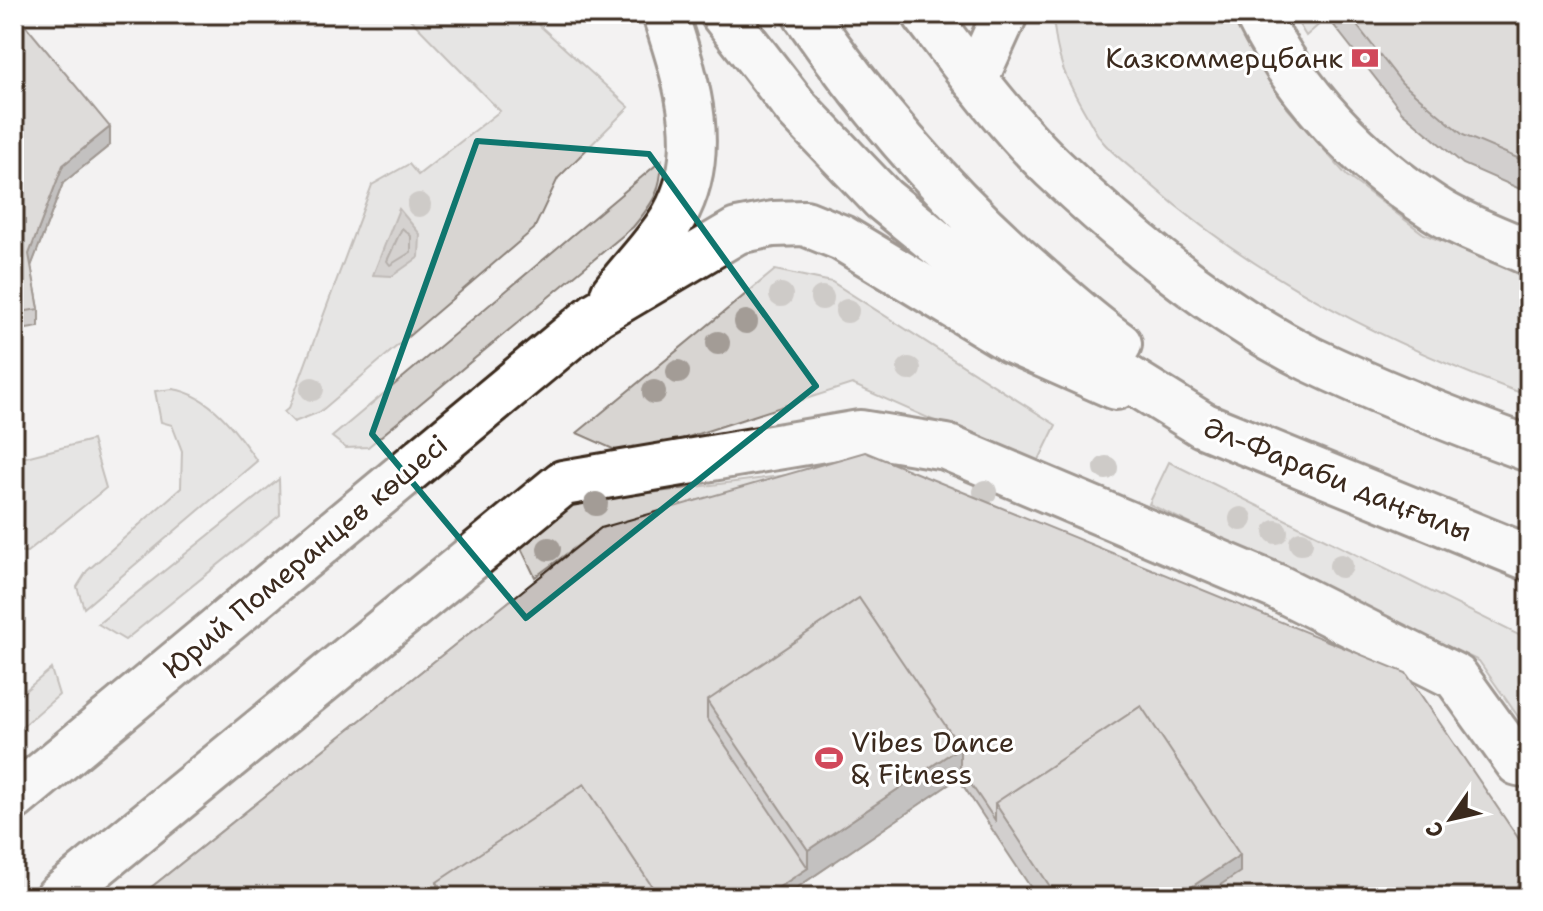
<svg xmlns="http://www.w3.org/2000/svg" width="1543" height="911" font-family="'Shantell Sans',sans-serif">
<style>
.green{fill:#d8d5d2;stroke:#8a8078;stroke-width:2}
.water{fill:#b2aba7;stroke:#827770;stroke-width:2}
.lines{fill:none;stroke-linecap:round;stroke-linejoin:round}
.shore{stroke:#6b5e55;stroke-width:2}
.minor-casing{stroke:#3b2a1e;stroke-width:50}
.major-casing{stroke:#3b2a1e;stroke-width:50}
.minor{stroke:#fff;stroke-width:44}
.major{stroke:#fff;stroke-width:44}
.tree{fill:#a39c96}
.wall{fill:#aaa5a3;stroke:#3b2a1e;stroke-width:2}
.shaded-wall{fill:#8b8684;stroke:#3b2a1e;stroke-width:2}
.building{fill:#c6c0bd;stroke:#3b2a1e;stroke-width:2}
.marked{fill:none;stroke:#0f766e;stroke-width:6;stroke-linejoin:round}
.labels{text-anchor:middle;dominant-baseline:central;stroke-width:6;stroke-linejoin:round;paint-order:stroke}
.poi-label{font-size:28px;fill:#3b2a1e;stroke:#fff;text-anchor:end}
.street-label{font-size:28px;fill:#3b2a1e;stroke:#fff}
</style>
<rect width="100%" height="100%" fill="#f3f2f2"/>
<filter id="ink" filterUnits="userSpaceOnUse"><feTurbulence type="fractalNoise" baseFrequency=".0125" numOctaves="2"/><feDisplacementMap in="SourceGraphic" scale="16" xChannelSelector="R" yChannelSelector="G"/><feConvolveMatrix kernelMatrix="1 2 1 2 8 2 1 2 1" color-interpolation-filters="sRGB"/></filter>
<g filter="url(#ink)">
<!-- green -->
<path class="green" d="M405 14H527L629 107 558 178 534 229 320 412 294 422 284 412 289 408 372 185 409 164 418 175 500 111Z
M1053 14H1232L1255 57 1287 108 1347 176 1424 234 1529 277V396C1392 346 1259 280 1149 183 1134 170 1116 157 1103 142 1097 135 1092 125 1087 116 1065 78 1056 59 1053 14Z
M1301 14H1331L1306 36 1295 18Z
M662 160C661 192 653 203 633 227L368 447 346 448 332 437Z
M775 270 832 282 1056 425 1036 466 852 384 676 441 622 453 577 433Z
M173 389C211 395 236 431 257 461L84 608 77 587 87 571 181 488 182 451 172 425 161 422 155 391Z
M92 440 106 488 27 552 14 551V460Z
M1169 462 1529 640V732L1479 661 1149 504Z
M865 465 591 536 535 577 519 544 573 503Z
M279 479 280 515 125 640 98 624Z
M51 669 59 695 14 734V700Z"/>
<!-- water -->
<path class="water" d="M399 209 420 234 419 257 392 276 373 275Z"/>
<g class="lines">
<!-- shore -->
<path class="shore" d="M402 228 411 236V252L390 265 387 261Z"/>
<!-- minor casing -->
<g class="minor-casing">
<path id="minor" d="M1257 14C1296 93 1360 161 1434 208 1462 227 1498 238 1529 253
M975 80 1005 14
M613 294C632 269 659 242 674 216 711 151 686 80 665 14
M14 798 597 314 737 231 773 224 805 223 842 238 1012 341 1116 387
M58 897 563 483 860 433 946 447 1277 587 1456 677 1518 763 1529 765"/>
</g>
<!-- major casing -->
<g class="major-casing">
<path id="major" d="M723 14 797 109 883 199 1023 313 1203 425 1529 558
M805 14C872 111 950 201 1039 278 1065 301 1090 324 1119 344
M925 14C963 64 1007 124 1053 168 1128 239 1218 313 1310 359 1381 393 1455 422 1529 449"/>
</g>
<!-- minor -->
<use href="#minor" class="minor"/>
<!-- major -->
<use href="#major" class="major"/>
</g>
<!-- trees -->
<g class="tree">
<circle cx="419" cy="205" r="12"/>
<circle cx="781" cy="295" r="12"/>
<circle cx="822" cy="298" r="12"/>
<circle cx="847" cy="311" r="12"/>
<circle cx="746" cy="322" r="12"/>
<circle cx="718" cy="343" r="12"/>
<circle cx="909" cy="369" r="12"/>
<circle cx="678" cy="372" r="12"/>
<circle cx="312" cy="389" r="12"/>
<circle cx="654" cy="392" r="12"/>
<circle cx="1106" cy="468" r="12"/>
<circle cx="985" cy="492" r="12"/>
<circle cx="596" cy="504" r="12"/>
<circle cx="1241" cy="519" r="12"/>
<circle cx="1276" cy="532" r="12"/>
<circle cx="1301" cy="543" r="12"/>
<circle cx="549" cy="549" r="12"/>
<circle cx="1341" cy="566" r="12"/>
</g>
<!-- wall -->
<path class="wall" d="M1332 14H1529V193L1463 164 1402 112 1332 23Z
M14 26 110 145 63 183 31 266 39 309V327L14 331Z
M601 528 1527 864 1518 897H1037L958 778 783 897H139Z"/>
<!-- shaded-wall -->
<path class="shaded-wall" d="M110 127V145L63 183 29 272V254L63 165Z
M960 747V777L783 897H764L808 868V850Z
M1527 851V864L1518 897H1514Z
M1240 855V885L1222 897H1176Z"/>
<!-- building -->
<path class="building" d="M1348 14H1529V163L1463 135 1402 83Z
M21 20 110 127 63 165 29 254 39 309 14 313V26Z
M865 452 1406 673 1527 851 1514 897H1202L1240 872V855L1141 706 995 803V820L960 768V747L859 598 707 701V718L808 868 764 897H659L584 784 437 882V897H139L601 528Z
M859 598 960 747 808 850 707 701Z
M1141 706 1240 855 1176 897H1057L995 803Z
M584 784 659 897H447L437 882Z"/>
</g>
<!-- marked area -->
<path d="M0 0H1543V911H0ZM477 141 649 154 816 386 526 618 372 434Z" fill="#f3f2f2" fill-opacity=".55" fill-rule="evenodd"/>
<path class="marked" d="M477 141 649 154 816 386 526 618 372 434Z"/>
<!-- icons -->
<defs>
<g id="bank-bare" transform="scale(2.16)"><path d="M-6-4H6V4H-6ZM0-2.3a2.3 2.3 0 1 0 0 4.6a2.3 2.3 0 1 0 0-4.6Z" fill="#d1495b" stroke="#fff" stroke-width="2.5" paint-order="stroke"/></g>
<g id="stadium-bare" transform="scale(2.16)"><path d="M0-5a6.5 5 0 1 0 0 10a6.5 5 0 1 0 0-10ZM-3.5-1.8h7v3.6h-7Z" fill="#d1495b" stroke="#fff" stroke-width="2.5" paint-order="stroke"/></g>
</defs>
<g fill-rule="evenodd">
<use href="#bank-bare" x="1365" y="58"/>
<use href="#stadium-bare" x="829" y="758"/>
</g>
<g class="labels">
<!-- poi labels -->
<g class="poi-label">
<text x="1343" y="58">Казкоммерцбанк</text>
<text x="851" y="742" text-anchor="start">Vibes Dance<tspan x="851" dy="32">&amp; Fitness</tspan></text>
</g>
<!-- street labels -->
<g class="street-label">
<text transform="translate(1338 479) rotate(22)">Әл-Фараби даңғылы</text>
<text transform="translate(305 556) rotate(-40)">Юрий Померанцев көшесі</text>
</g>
</g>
<!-- margin -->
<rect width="1543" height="911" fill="none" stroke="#fff" stroke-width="48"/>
<rect x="24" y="24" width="1495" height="863" fill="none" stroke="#3b2a1e" stroke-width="3" filter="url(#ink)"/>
<!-- north arrow -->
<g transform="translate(1451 819) rotate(236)" stroke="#ffffff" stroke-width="6" paint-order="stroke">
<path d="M0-6L14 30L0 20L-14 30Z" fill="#3b2a1e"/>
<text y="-12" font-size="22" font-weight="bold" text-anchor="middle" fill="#3b2a1e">С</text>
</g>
</svg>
